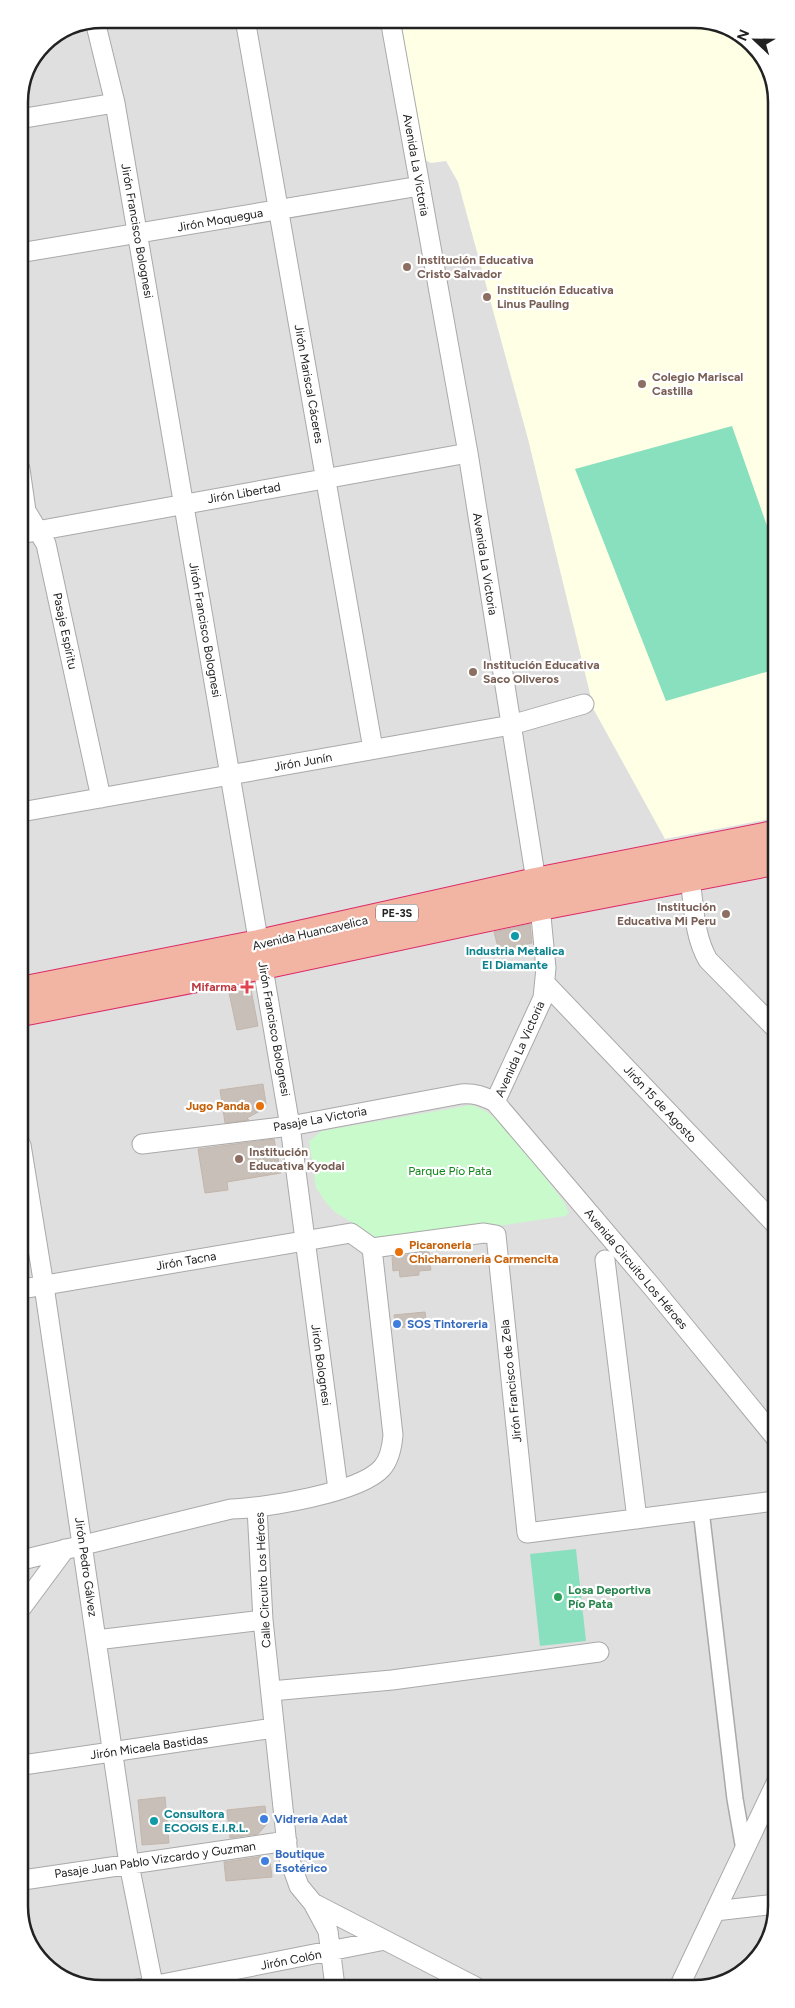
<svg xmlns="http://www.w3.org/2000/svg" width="795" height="2008" font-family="Figtree,sans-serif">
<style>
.residential{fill:#e0dfdf}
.education{fill:#ffffe5}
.park{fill:#c8facc}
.pitch{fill:#88e0be}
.building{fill:#c7bfb8;stroke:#c4b6ab}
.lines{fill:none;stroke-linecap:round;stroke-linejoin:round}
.pedestrian-casing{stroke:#a9a9a9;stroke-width:18}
.minor-casing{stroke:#a9a9a9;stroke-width:21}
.trunk-casing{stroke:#dc2a67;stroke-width:30}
.pedestrian{stroke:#fff;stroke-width:15}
.minor{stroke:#fff;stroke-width:19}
.trunk{stroke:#f2b4a3;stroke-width:28}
.education-dot{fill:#8d6e63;stroke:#fff;stroke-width:2}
.culture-dot{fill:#0f9aa8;stroke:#fff;stroke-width:2}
.health-dot{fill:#e0444e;stroke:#fff;stroke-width:2}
.food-dot{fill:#e8710a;stroke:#fff;stroke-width:2}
.shop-dot{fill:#3f7fe0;stroke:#fff;stroke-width:2}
.leisure-dot{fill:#2e9e5b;stroke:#fff;stroke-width:2}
.labels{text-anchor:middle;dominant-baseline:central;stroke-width:4.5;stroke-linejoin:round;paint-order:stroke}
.shield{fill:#fff;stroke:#646464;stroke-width:1}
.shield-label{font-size:11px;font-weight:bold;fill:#222}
.street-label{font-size:12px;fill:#222;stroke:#fff}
.education-label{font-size:12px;font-weight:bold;fill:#785e54;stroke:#fff;text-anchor:start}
.culture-label{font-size:12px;font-weight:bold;fill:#0d838f;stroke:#fff}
.health-label{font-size:12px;font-weight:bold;fill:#be3a42;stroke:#fff;text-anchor:end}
.food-label{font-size:12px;font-weight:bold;fill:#c56008;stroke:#fff;text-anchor:end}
.park-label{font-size:12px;fill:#0c8416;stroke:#fff}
.shop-label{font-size:12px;font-weight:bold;fill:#366cbe;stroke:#fff;text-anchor:start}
.leisure-label{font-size:12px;font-weight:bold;fill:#27864d;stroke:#fff;text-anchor:start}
.rim{fill:none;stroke:#222;stroke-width:2.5}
</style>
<rect width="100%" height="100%" fill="#f2efe9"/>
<!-- residential -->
<path class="residential" d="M102 19H699L744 36 772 75 776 1907 759 1957 720 1985 96 1989 51 1972 23 1933 19 96 43 43Z"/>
<!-- education -->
<path class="education" d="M401 19H699L744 36 770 73 774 818 665 839 594 710 528 439 458 182 446 161 431 163 423 159Z"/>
<!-- park -->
<path class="park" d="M471 1105C500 1113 520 1145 540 1167V1171L564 1202 569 1213 565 1216 385 1243 335 1212 327 1204 316 1188 309 1141 322 1131Z"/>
<!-- pitch -->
<path class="pitch" d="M732 426 773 543V670L666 701 575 469Z
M576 1549 586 1641 540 1646 530 1554Z"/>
<!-- building -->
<path class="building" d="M530 924 532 943 499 951 494 932Z
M250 984 258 1026 237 1030 228 988Z
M263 1084 266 1104 262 1110 247 1118 249 1120 225 1123 220 1090Z
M274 1139 281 1173 227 1182 228 1190 205 1193 198 1149Z
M429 1252 431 1270 419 1271V1275L400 1277 399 1270 393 1271 392 1257Z
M425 1312 427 1325 396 1328 394 1315Z
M165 1797 169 1843 142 1845 138 1800Z
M265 1806 267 1824 258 1834 230 1838 227 1810Z
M264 1856 270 1860 272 1877 226 1881 224 1862Z"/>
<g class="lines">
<!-- pedestrian casing -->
<g class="pedestrian-casing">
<path id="pedestrian" d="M701 1510 735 1799 744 1850"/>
</g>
<!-- minor casing -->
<g class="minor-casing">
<path id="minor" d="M245 19 373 749
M390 19 468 453 540 906 546 968 543 998 495 1102
M95 21 115 103 290 1126 338 1489
M19 119 115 103
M19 253 420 186
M20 469 26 511 46 544 101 798
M20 534 468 453
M21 812 511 725 584 704
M690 879C694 906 694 936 708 960L774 1027
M546 984 775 1224
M142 1144 290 1126 461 1094C475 1093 483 1096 495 1102L653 1288 775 1437
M21 1145 44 1286 129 1864 154 1989
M372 1248 484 1233 496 1235 527 1533 775 1501
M605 1260 637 1519
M22 1289 351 1233 372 1248 393 1435C392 1447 390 1459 382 1468 360 1493 264 1508 231 1509L22 1560
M257 1508 263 1620 288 1855 299 1886 313 1903 328 1931 335 1987
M22 1607 65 1549
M96 1640 263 1620
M271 1691 392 1680 599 1652
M23 1765 274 1728
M23 1880 287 1841
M313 1903 476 1987
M715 1911 776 1904
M680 1985 776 1783
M137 1989 385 1940"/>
</g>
<!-- trunk casing -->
<g class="trunk-casing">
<path id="trunk" d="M21 991 259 944 536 882 774 835
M21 1012 263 965 540 906 774 861"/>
</g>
<!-- pedestrian -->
<use href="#pedestrian" class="pedestrian"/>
<!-- minor -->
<use href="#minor" class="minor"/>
<!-- trunk -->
<use href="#trunk" class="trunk"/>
</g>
<!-- markers -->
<g class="education-dot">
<circle cx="407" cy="267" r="5"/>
<circle cx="487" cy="297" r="5"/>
<circle cx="642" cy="384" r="5"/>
<circle cx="473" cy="672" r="5"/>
<circle cx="726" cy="914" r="5"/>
<circle cx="239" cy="1159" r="5"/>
</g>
<g class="culture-dot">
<circle cx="515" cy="936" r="5"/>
<circle cx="154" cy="1821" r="5"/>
</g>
<path class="health-dot" d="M244.5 979.5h5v5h5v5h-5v5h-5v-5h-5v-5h5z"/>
<g class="food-dot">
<circle cx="260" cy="1106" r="5"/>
<circle cx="399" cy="1252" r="5"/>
</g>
<g class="shop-dot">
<circle cx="397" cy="1324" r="5"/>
<circle cx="264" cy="1819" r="5"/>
<circle cx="265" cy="1861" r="5"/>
</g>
<circle class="leisure-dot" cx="558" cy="1597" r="5"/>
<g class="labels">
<!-- shield labels -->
<rect class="shield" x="376" y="904.5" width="42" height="17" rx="4"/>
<g class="shield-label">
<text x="397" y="913">PE-3S</text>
</g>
<!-- street labels -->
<g class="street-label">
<text transform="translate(416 165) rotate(80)">Avenida La Victoria</text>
<text transform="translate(220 220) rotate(-10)">Jirón Moquegua</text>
<text transform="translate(137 231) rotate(80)">Jirón Francisco Bolognesi</text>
<text transform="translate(309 384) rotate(80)">Jirón Mariscal Cáceres</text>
<text transform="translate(244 493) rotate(-10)">Jirón Libertad</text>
<text transform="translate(485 564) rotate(81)">Avenida La Victoria</text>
<text transform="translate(205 630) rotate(80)">Jirón Francisco Bolognesi</text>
<text transform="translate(65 631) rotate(78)">Pasaje Espíritu</text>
<text transform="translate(303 762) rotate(-10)">Jirón Junín</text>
<text transform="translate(310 933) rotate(-13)">Avenida Huancavelica</text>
<text transform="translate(274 1029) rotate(80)">Jirón Francisco Bolognesi</text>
<text transform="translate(520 1049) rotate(-66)">Avenida La Victoria</text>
<text transform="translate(660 1104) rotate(47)">Jirón 15 de Agosto</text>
<text transform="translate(320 1119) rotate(-10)">Pasaje La Victoria</text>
<text transform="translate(186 1261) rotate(-10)">Jirón Tacna</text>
<text transform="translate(636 1269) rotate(50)">Avenida Circuito Los Héroes</text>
<text transform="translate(321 1365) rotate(82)">Jirón Bolognesi</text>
<text transform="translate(511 1381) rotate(-96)">Jirón Francisco de Zela</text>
<text transform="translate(86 1567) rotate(82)">Jirón Pedro Gálvez</text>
<text transform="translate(263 1580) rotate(-93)">Calle Circuito Los Héroes</text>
<text transform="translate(149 1747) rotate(-8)">Jirón Micaela Bastidas</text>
<text transform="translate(155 1860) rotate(-8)">Pasaje Juan Pablo Vizcardo y Guzman</text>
<text transform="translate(291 1960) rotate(-11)">Jirón Colón</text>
</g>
<!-- education labels -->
<g class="education-label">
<text x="417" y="260">Institución Educativa<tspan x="417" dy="14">Cristo Salvador</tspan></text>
<text x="497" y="290">Institución Educativa<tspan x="497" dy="14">Linus Pauling</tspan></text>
<text x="652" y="377">Colegio Mariscal<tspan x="652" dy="14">Castilla</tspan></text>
<text x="483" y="665">Institución Educativa<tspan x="483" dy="14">Saco Oliveros</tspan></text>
<text x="716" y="907" text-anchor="end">Institución<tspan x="716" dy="14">Educativa Mi Peru</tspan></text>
<text x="249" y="1152">Institución<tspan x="249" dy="14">Educativa Kyodai</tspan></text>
</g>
<!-- culture labels -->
<g class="culture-label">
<text x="515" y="951">Industria Metalica<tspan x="515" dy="14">El Diamante</tspan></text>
<text x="164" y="1814" text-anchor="start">Consultora<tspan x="164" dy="14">ECOGIS E.I.R.L.</tspan></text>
</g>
<!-- health labels -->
<g class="health-label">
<text x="237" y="987">Mifarma</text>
</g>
<!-- food labels -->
<g class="food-label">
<text x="250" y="1106">Jugo Panda</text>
<text x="409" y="1245" text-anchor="start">Picaroneria<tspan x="409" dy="14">Chicharroneria Carmencita</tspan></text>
</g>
<!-- park labels -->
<g class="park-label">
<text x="450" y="1171">Parque Pío Pata</text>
</g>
<!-- shop labels -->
<g class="shop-label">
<text x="407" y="1324">SOS Tintoreria</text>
<text x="274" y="1819">Vidreria Adat</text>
<text x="275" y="1854">Boutique<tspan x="275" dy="14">Esotérico</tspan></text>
</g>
<!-- leisure labels -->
<g class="leisure-label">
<text x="568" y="1590">Losa Deportiva<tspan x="568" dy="14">Pío Pata</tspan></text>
</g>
</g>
<!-- crop -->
<path d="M0 0H795V2008H0ZM102 28H694A74 74 0 0 1 768 102V1906A74 74 0 0 1 694 1980H102A74 74 0 0 1 28 1906V102A74 74 0 0 1 102 28Z" fill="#fff" fill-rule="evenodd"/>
<path class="rim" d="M102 28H694A74 74 0 0 1 768 102V1906A74 74 0 0 1 694 1980H102A74 74 0 0 1 28 1906V102A74 74 0 0 1 102 28Z"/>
<!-- north arrow -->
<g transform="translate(755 40) rotate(292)" stroke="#ffffff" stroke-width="4" paint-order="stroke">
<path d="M0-4L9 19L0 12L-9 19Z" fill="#222222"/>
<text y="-8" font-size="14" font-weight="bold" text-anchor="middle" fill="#222222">N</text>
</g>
</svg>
